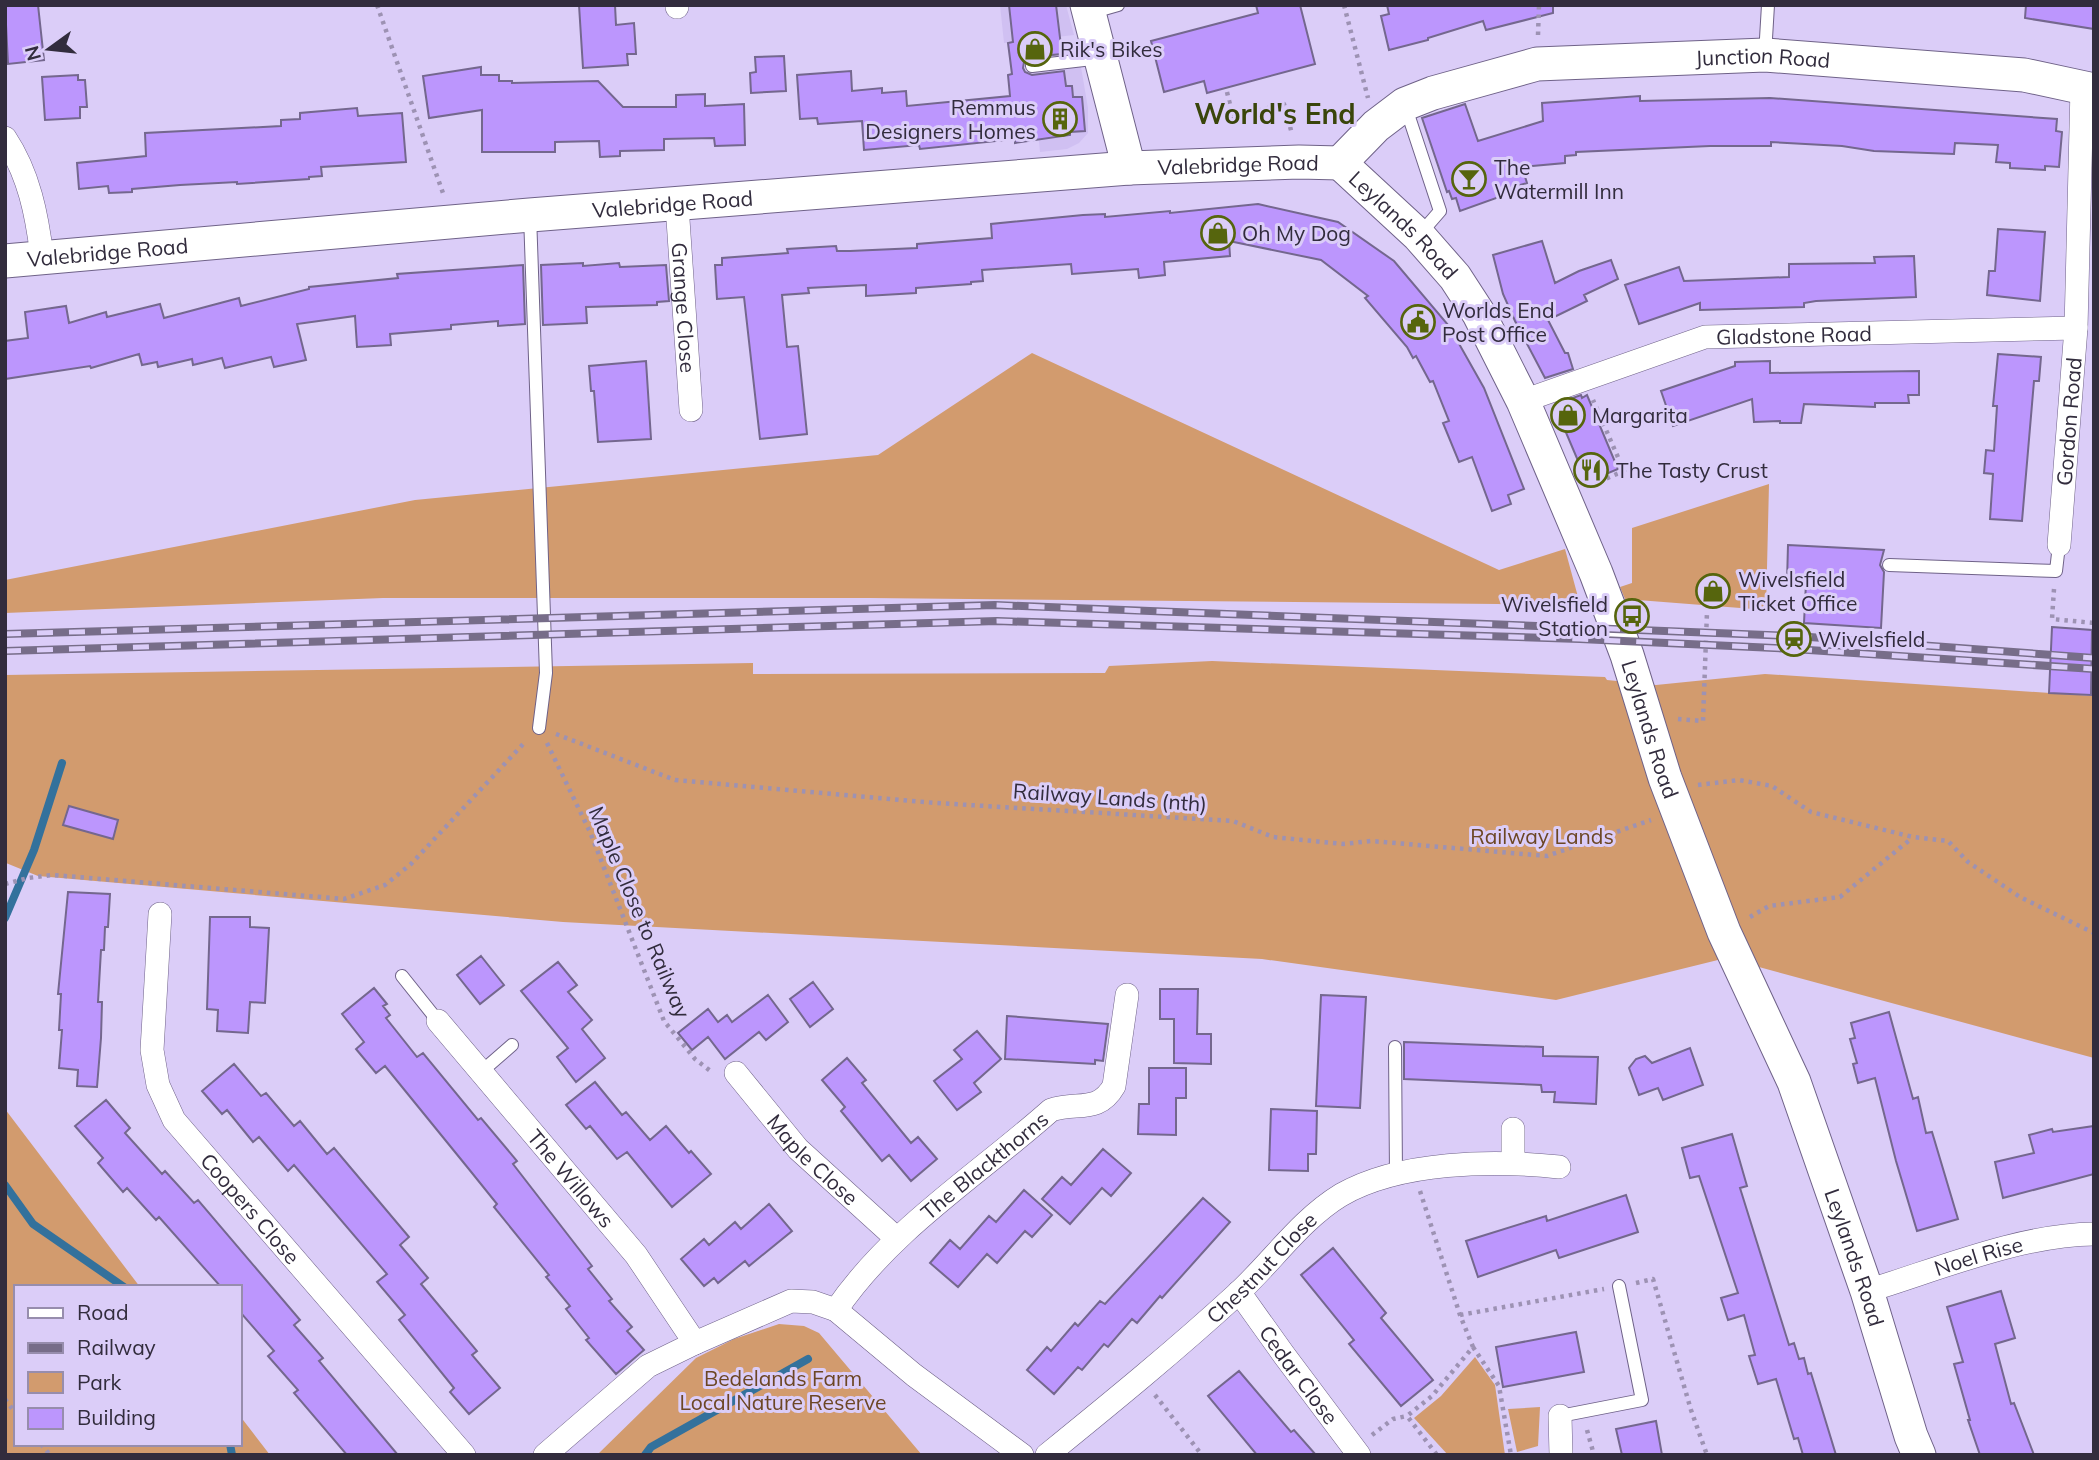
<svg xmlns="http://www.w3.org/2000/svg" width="2099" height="1460" font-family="Mulish,sans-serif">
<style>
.built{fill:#d0c0f2}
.green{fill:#d29b6e}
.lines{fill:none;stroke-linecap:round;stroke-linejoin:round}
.stream{stroke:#33719c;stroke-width:8}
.building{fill:#bc96fd;stroke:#74678e;stroke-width:2}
.lane-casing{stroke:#6f6288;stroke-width:14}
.street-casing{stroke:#6f6288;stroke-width:24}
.secondary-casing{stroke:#6f6288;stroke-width:35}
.path{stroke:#9d92b3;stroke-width:4.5;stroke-dasharray:3.5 5;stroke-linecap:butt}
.lane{stroke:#fff;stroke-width:12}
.street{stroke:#fff;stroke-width:23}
.secondary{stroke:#fff;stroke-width:33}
.rail-casing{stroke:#776d89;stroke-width:8}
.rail{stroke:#dbcdf8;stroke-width:5;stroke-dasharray:16;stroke-linecap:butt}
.labels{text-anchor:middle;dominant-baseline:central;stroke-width:6;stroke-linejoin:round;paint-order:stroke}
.poi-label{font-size:21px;fill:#322c3d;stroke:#dbcdf8;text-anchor:start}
.street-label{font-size:21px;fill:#322c3d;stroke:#dbcdf8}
.park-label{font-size:21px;fill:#6c4624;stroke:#dbcdf8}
.district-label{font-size:28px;font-weight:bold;fill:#3a450b;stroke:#dbcdf8}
</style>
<rect width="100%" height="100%" fill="#dbcdf8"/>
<!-- built -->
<path class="built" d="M1000 5H1066L1074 35 1004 43Z
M1081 67 1088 108V133L1079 143 1067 149 1040 152 1032 72Z"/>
<!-- green -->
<path class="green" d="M1032 353 1499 570 1565 549 1581 608 1498 604 870 598H383L5 613V580L415 500 878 455Z
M1769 484 1766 610 1625 599 1620 587 1632 583V528Z
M1212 661 1605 677 1607 680 1656 685 1765 674 2094 696V1058L1726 958 1556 1000 1262 959 563 922 38 876 6 863 5 865V675L753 663V674L1105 673 1109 666Z
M5 1109 140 1287H16V1444H240V1416L270 1455H5Z
M779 1324 804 1326 819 1333 922 1455H597L696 1358 734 1339Z
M1475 1357 1495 1385 1505 1455H1448L1414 1418 1441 1396Z
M1540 1407 1538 1446 1517 1452 1508 1409Z"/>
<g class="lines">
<!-- stream -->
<path class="stream" d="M5 918 34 850 62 763
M5 1185 33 1224 124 1287
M230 1444 232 1455
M645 1455 651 1447 808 1359"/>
</g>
<!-- building -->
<path class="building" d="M5 5H38L44 60 8 64Z
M579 5H615L616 25 634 23 636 54H627L628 65 583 68Z
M1009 5H1056L1062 54 1030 57 1024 62 1023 68 1025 72 1032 75 1064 71 1066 86H1072L1073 97H1082L1085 131 1070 132V135L1015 143V139L920 149 919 145 864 150 862 121 818 124 817 118 800 119 797 75 851 71 852 91 882 88V93L906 91 907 106 1010 96 1008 75 1012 74 1008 43 1013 42Z
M1256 5H1300L1315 64 1207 93 1204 81 1164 92 1151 41 1258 13Z
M1387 5H1553V13L1486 30 1483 21 1428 38V40L1389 50 1381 16 1389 14Z
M2026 5H2094V29L2025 18Z
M784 56 786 91 751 93 750 73 756 72 755 57Z
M481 67V75H499V81H512V83L598 81 623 107H676V95L705 94V106L744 104 745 145 715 146 714 138 664 139V150L620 151V156L600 157 599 141 555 142V152H482V110L429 118 423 76Z
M78 75V80H85L87 107H80V118L45 120 42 77Z
M1640 96V101L1770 98 2057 119 2056 131 2062 132 2059 167 2045 166V170L2010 168V163L1996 162 1998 145 1955 143 1954 154 1874 151 1842 146 1771 142V146H1710L1576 152V155L1565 156V163L1522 167 1527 183 1500 191 1502 196 1460 211 1456 198 1452 199 1449 191 1447 192 1422 118 1465 104 1478 141 1543 121 1542 103Z
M357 108 358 116 402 113 406 162 321 167 322 176 309 177V179L237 184V182L180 185 132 189V192L109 193 108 186 79 189 77 163 146 156 145 133 281 126V120L300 119V113Z
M1258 204 1338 222 1394 261 1449 326 1484 388 1524 489 1508 495 1511 504 1492 511 1472 457 1459 462 1443 423 1449 421 1433 381 1430 382 1416 356 1413 358 1407 347 1365 298 1368 296 1321 260 1229 241 1230 256 1164 262 1165 275 1139 278 1138 269 1072 274 1071 264 982 270 983 281 971 282V284L916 288V293L866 296V285L808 288 809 293 782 295 787 347 798 346 807 434 760 439 744 297 717 299 715 265H722V258L788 253 787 249 836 246 837 251H850L917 248V244L992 238 991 224 1083 215 1105 214V217L1170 211V213Z
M1998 229 2045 232 2040 301 1987 295 1989 271H1995Z
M1542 241 1555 283 1579 271 1611 260 1618 279 1584 295 1587 301 1548 320 1565 353H1568L1573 369 1545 378 1515 321 1503 294 1493 255Z
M1914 256 1916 297 1816 301 1804 303V307L1700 310V303L1639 324 1625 285 1679 267 1684 281 1789 277V264L1875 263 1874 257Z
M583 263V266L619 263 620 267 666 265 669 301 657 302V305L586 307 587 323 543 325 541 265Z
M523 265 525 324 498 326V321L451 325V329L390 334 391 345 357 347 355 316 297 324 306 360 274 367 271 357 225 368 222 358 193 365 192 359 158 367 157 362 142 365 139 354 91 368 90 366 5 379V341L28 338 25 312 66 306 69 323 106 312 107 317 160 304 164 318 239 298 241 306 309 289V287L398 278 397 274Z
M1998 354 2041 357 2039 381H2034L2022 521 1990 519 1993 474 1984 473 1986 450 1994 451 1997 406H1993Z
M646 361 651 439 598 442 594 391H591L589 366Z
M1770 361V373L1919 371V395H1908L1909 403H1875V407L1804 404 1801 423H1780V421L1754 422 1752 399 1673 426 1661 391 1735 366V362Z
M1581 395 1582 398 1587 395 1618 469 1587 482 1556 409V404Z
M1788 545 1884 550 1880 565 1884 572 1881 628 1804 623 1806 583 1787 582Z
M2052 627 2092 630 2091 695 2049 693Z
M69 806 118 820 113 839 63 825Z
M68 892 110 894 108 927H105L104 950H101L98 1002H102L101 1038 97 1087 77 1086 78 1070 59 1068 62 1030H59L61 994H58Z
M210 917H250V927L269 928 265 1003 250 1002 248 1033 217 1031 218 1010 207 1009Z
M481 956 504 985 480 1004 457 975Z
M558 962 577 985 568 992 592 1020 582 1029 605 1058 576 1082 557 1057 568 1048 521 991Z
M813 982 833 1009 810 1027 790 999Z
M374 988 387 1004 383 1006 390 1015 386 1018 417 1057 423 1053 478 1120 481 1118 517 1161 513 1164 592 1266 588 1269 612 1299 609 1301 632 1327 627 1331 644 1350 616 1374 586 1340 589 1338 566 1309 570 1306 546 1277 549 1275 494 1207 497 1204 468 1168 385 1066 376 1073 356 1049 364 1042 342 1014Z
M1160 989H1198L1197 1034H1211V1064L1174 1063V1019H1160Z
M768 995 788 1022 766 1040 759 1032 725 1059 708 1037 692 1050 678 1033 708 1009 718 1022 727 1015 732 1022Z
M1321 995 1366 997 1360 1108 1316 1106Z
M1889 1012 1913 1099 1918 1097 1926 1133 1932 1132 1958 1219 1917 1231 1896 1161 1875 1078 1858 1083 1853 1064 1857 1063 1850 1039 1855 1038 1851 1023Z
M1007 1016 1108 1024 1103 1061 1095 1060V1064L1005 1059Z
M977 1031 1001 1059 974 1083 981 1092 957 1110 934 1081 962 1059 954 1050Z
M1404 1042 1543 1047V1056L1598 1057 1596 1104 1554 1102 1555 1092H1542L1541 1085 1404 1079Z
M1690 1048 1703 1085 1663 1100 1658 1088 1639 1095 1629 1068 1636 1059 1645 1056 1652 1063Z
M847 1058 866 1080 862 1083 911 1143 918 1137 937 1159 911 1181 889 1155 882 1161 841 1111 845 1107 822 1080Z
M234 1064 261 1096 266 1093 294 1126 300 1121 327 1154 334 1148 409 1237 400 1245 428 1278 421 1284 477 1351 472 1355 500 1388 469 1414 450 1392 454 1388 399 1320 405 1315 377 1282 387 1274 294 1165 288 1171 259 1137 253 1142 227 1110 222 1114 202 1091Z
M1149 1068H1186V1098H1176V1135L1138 1134 1139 1104H1149Z
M595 1082 622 1115 626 1112 650 1140 666 1126 689 1153 691 1151 711 1174 672 1207 627 1152 617 1159 590 1126 586 1129 566 1105Z
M106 1100 130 1128 125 1133 162 1174 165 1171 194 1203 198 1200 300 1320 294 1325 323 1358 319 1361 398 1455H347L294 1393 298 1390 268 1356 274 1351 240 1312V1287H221L159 1217 156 1220 127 1188 123 1192 98 1163 103 1158 75 1126Z
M1271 1109 1317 1111 1316 1154H1308V1171L1269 1170Z
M2094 1126V1174L2003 1198 1995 1162 2034 1153 2029 1135 2052 1129 2053 1132Z
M1732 1134 1747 1186 1740 1188 1789 1345 1794 1343 1799 1359 1804 1358 1808 1374 1811 1373 1836 1455H1803L1798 1438 1794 1439 1776 1379 1758 1384 1749 1356 1755 1355 1744 1315 1728 1320 1721 1298 1738 1293 1699 1176 1690 1178 1682 1148Z
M1103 1149 1131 1173 1111 1196 1102 1188 1070 1224 1042 1199 1062 1177 1071 1185Z
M1024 1190 1052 1215 1032 1237 1025 1231 997 1263 987 1254 958 1287 930 1263 950 1240 960 1249 989 1216 996 1222Z
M1626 1195 1638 1232 1559 1258 1556 1250 1478 1277 1466 1241 1546 1216 1547 1221Z
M1203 1198 1230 1222 1162 1298 1160 1296 1137 1323 1132 1319 1108 1347 1104 1344 1082 1370 1078 1367 1054 1394 1027 1370 1047 1347 1051 1351 1075 1323 1078 1326 1100 1301 1105 1304Z
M769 1204 792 1231 749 1266 745 1261 718 1283 714 1278 704 1286 681 1259 704 1239 709 1245 735 1222 741 1229Z
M1333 1248 1386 1313 1381 1318 1433 1380 1401 1406 1349 1344 1354 1340 1301 1275Z
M2001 1291 2015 1338 1995 1344 2011 1404 2014 1403 2034 1455H1980L1968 1420H1970L1954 1364 1963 1362 1947 1307Z
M1576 1332 1584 1372 1503 1387 1496 1347Z
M1239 1371 1291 1432 1294 1430 1316 1455H1257L1208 1396Z
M1656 1421 1662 1455H1622L1616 1429Z"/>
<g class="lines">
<!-- lane casing -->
<g class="lane-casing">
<path id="lane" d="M1090 13 1118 5
M1765 55 1768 5
M1032 66 1101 58
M1405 105 1440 211 1420 234
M530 215 546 673 539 728
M1889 565 2056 571 2059 545
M402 976 438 1021
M1395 1047 1396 1175
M481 1072 512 1045
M1560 1416 1642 1400 1619 1286"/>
</g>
<!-- street casing -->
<g class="street-casing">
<g id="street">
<path d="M677 5V7"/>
<path d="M5 138C29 174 37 215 42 257"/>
<path id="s1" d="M677 205 691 410"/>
<path id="s2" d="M1523 401 1705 337 2076 328"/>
<path id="s3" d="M2059 545 2076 328 2082 88"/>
<path id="s4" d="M160 914 152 1050 158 1085 174 1120 464 1455"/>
<path id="s5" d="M438 1021 636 1255 695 1343"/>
<path id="s6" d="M736 1073 798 1149 896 1238"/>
<path d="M1513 1162V1129"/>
<path id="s7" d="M1867 1291C1939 1269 2019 1235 2094 1234"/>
<path id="s8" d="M1239 1292 1284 1355 1359 1455"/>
<path id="s9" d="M836 1310C892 1228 978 1175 1051 1110 1077 1101 1098 1114 1114 1086L1127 995"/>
<path d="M1560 1416 1561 1455"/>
<path d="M545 1455 648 1366 695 1343 791 1301 813 1302 836 1310 914 1375 1022 1455"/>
<path id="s10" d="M1047 1455C1111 1403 1176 1350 1237 1294 1272 1262 1300 1220 1341 1195 1400 1161 1493 1160 1559 1167"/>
</g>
</g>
<!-- secondary casing -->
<g class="secondary-casing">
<g id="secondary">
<path d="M1087 5 1129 168"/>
<path id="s11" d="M1340 163 1419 236 1455 277 1479 314 1523 401 1596 573 1627 655 1665 778 1724 932 1794 1082 1867 1291 1911 1436 1919 1455"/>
<path id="s12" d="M1340 163 1376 126 1405 104 1433 93 1537 64 1765 55 2024 75 2094 90"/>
<path id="s13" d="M5 261 530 215 1129 168 1299 162 1340 163"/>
</g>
</g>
<!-- path -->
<path class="path" d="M377 5 444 196
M1344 5 1368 98
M1538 35 1539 5
M1227 92 1233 117 1284 104 1292 134
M1591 485 1624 471 1593 400
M2054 589 2052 619 2094 623
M1678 719 1703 721 1707 612
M556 734 675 780 936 803 1233 821 1273 837 1343 844 1371 841 1547 856 1651 820
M547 743 590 832 664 1021 695 1059 713 1073
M1698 785 1739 780 1772 786 1811 812 1913 837 1948 841 1968 862 2020 897 2094 933
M5 884 28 878 53 875 344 899 385 885 411 864 526 741
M1750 917 1769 906 1840 897 1912 838
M1420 1191 1460 1315 1473 1347 1432 1396 1407 1416 1437 1455
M1636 1283 1653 1279 1691 1410 1707 1455
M1460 1315 1604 1289
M1473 1347 1499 1386 1511 1455
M1155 1395 1202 1455
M5 1399 16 1414
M1587 1430 1594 1455
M1372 1435 1393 1419 1407 1416
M41 1444 50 1455"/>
<!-- lane -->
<use href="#lane" class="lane"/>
<!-- street -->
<use href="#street" class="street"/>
<!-- secondary -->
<use href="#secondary" class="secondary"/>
<!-- rail casing -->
<g class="rail-casing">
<path id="rail" d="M5 634 995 605 1796 636 2094 658
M5 651 997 621 1580 639 1794 649 2094 669"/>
</g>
<!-- rail -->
<use href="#rail" class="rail"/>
</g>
<!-- icons -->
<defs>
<g id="shop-ring" transform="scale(1.75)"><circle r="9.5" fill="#dbcdf8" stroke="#56650d" stroke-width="1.5"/><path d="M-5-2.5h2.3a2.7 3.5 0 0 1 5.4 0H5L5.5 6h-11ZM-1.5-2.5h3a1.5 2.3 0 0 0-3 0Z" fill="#56650d"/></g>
<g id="building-ring" transform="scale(1.75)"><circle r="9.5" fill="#dbcdf8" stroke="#56650d" stroke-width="1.5"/><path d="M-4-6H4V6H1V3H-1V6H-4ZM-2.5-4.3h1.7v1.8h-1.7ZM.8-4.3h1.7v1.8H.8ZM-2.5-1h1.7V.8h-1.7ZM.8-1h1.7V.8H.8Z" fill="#56650d"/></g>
<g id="bar-ring" transform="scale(1.75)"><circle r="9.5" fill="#dbcdf8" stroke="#56650d" stroke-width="1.5"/><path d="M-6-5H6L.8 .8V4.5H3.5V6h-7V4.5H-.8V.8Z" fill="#56650d"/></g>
<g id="civic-ring" transform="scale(1.75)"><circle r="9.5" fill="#dbcdf8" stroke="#56650d" stroke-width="1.5"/><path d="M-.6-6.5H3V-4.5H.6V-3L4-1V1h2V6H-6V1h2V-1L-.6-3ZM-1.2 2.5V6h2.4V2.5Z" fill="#56650d"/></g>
<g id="restaurant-ring" transform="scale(1.75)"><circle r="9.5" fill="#dbcdf8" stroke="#56650d" stroke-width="1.5"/><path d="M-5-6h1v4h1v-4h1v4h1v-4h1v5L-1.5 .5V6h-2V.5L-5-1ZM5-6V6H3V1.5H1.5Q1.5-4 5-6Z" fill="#56650d"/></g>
<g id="bus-ring" transform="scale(1.75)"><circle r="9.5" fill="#dbcdf8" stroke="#56650d" stroke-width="1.5"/><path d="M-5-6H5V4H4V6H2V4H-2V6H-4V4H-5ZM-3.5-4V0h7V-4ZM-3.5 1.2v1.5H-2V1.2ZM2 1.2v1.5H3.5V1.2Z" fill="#56650d"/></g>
<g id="station-ring" transform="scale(1.75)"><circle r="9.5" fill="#dbcdf8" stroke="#56650d" stroke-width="1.5"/><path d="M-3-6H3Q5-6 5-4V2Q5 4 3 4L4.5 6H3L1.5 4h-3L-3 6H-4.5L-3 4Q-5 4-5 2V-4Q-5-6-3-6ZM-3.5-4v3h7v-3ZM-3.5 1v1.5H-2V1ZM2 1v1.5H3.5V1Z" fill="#56650d"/></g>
</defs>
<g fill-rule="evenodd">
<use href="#shop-ring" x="1035" y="49"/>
<use href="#building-ring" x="1060" y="119"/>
<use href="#bar-ring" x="1469" y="179"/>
<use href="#shop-ring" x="1218" y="233"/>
<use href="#civic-ring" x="1418" y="322"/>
<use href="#shop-ring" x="1568" y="415"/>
<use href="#restaurant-ring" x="1591" y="470"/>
<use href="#shop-ring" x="1713" y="591"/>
<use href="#bus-ring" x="1632" y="616"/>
<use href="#station-ring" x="1794" y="639"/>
</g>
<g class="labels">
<!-- poi labels -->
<g class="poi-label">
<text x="1060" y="49">Rik's Bikes</text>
<text x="1036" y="107" text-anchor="end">Remmus<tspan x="1036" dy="24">Designers Homes</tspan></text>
<text x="1494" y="167">The<tspan x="1494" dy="24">Watermill Inn</tspan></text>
<text x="1242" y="233">Oh My Dog</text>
<text x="1442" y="310">Worlds End<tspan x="1442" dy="24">Post Office</tspan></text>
<text x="1592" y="415">Margarita</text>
<text x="1616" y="470">The Tasty Crust</text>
<text x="1738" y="579">Wivelsfield<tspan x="1738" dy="24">Ticket Office</tspan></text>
<text x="1608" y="604" text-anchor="end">Wivelsfield<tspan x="1608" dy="24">Station</tspan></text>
<text x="1818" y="639">Wivelsfield</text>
</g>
<!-- street labels -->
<g class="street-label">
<text stroke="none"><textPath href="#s12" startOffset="452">Junction Road</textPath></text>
<text stroke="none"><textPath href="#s13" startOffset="1237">Valebridge Road</textPath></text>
<text stroke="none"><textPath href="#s13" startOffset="670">Valebridge Road</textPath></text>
<text stroke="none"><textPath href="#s11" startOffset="89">Leylands Road</textPath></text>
<text stroke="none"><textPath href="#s13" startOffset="103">Valebridge Road</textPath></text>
<text stroke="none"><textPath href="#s1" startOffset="103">Grange Close</textPath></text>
<text stroke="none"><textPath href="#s2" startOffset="282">Gladstone Road</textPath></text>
<text stroke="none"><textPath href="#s3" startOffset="124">Gordon Road</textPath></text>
<text stroke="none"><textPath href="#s11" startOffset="656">Leylands Road</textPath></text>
<text transform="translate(1110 797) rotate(4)">Railway Lands (nth)</text>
<text transform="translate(640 912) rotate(67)">Maple Close to Railway</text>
<text stroke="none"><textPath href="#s6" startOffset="116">Maple Close</textPath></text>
<text stroke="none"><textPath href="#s9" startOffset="208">The Blackthorns</textPath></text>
<text stroke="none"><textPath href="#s5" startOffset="206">The Willows</textPath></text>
<text stroke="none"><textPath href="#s4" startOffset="327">Coopers Close</textPath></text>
<text stroke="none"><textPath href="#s11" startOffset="1223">Leylands Road</textPath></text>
<text stroke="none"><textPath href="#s7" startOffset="117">Noel Rise</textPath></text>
<text stroke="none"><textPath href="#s10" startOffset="285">Chestnut Close</textPath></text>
<text stroke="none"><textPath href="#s8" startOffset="102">Cedar Close</textPath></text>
</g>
<!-- park labels -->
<g class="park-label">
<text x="1542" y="836">Railway Lands</text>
<text x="783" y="1378">Bedelands Farm<tspan x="783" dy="24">Local Nature Reserve</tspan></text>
</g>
<!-- district labels -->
<g class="district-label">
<text x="1275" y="113">World's End</text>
</g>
</g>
<!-- border -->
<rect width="2099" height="1460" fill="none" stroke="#322c3d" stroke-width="14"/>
<!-- legend -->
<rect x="14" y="1285" width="228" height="161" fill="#dbcdf8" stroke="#978dad" stroke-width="2"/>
<rect x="28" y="1308" width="35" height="10" fill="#ffffff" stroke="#978dad" stroke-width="2"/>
<text x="77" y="1320" font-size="21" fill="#322c3d">Road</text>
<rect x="28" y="1343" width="35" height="10" fill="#776d89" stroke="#978dad" stroke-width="2"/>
<text x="77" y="1355" font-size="21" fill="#322c3d">Railway</text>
<rect x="28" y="1372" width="35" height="21" fill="#d29b6e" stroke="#978dad" stroke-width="2"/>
<text x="77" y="1390" font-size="21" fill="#322c3d">Park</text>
<rect x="28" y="1408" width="35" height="21" fill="#bc96fd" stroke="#978dad" stroke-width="2"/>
<text x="77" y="1425" font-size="21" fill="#322c3d">Building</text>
<!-- north arrow -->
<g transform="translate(49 49) rotate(255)" stroke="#dbcdf8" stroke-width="5" paint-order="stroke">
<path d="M0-5L12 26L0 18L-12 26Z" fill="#322c3d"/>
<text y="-10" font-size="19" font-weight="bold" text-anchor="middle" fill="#322c3d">N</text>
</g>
</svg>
